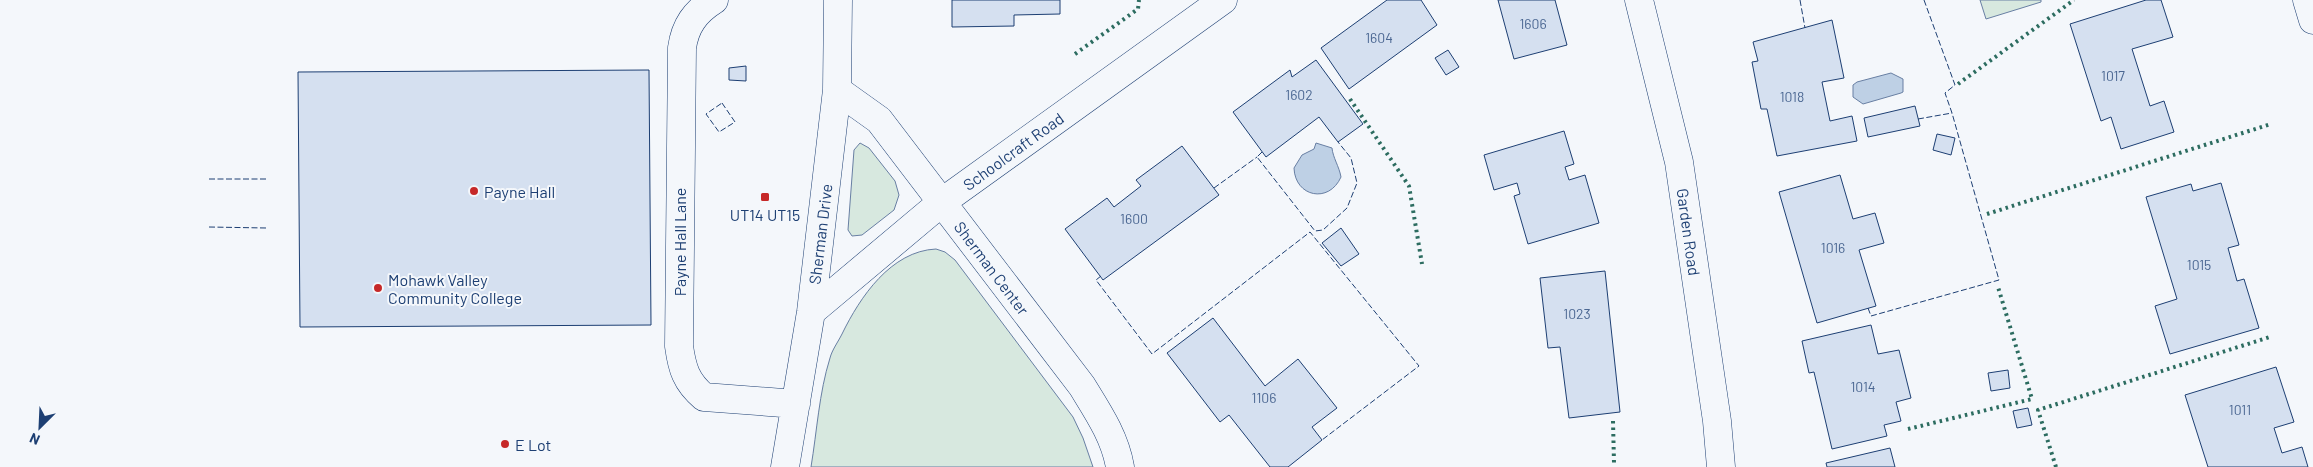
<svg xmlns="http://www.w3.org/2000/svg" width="2313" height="467" font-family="Barlow,sans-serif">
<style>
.green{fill:#d7e8df;stroke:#687fa3}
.water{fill:#bed0e5;stroke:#687fa3}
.building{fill:#d5e0f0;stroke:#1d3f73}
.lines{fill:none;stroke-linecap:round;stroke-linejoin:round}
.minor-casing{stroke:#1d3f73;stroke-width:29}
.tertiary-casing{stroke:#1d3f73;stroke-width:29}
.minor{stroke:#f4f7fb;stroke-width:28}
.tertiary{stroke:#f4f7fb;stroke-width:28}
.hedge{stroke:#2c6c60;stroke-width:4;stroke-dasharray:2.5 4;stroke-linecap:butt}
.fence{stroke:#1d3f73;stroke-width:1;stroke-dasharray:6 2.5;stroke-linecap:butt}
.poi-dot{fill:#c62828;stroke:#f4f7fb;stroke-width:2}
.labels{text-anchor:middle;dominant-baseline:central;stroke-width:4;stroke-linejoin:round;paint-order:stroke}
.number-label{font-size:14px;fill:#4b6792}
.street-label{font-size:16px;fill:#1d3f73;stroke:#f4f7fb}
.poi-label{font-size:16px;fill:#1d3f73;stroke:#f4f7fb;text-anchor:start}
</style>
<rect width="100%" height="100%" fill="#f4f7fb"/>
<!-- green -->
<path class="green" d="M1980 0H2041V2L1986 19Z
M860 143 869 148 895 181 899 195 894 210 862 235 852 236 848 230 854 150Z
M936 249 945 252 955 260 1073 417 1083 438 1093 467H811C817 431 819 393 830 358 832 350 838 342 842 334 860 297 891 251 936 249Z"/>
<!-- water -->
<path class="water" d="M1891 73 1903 79V92L1901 93 1863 104 1853 97V85L1857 82Z
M1316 143 1332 148C1333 158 1339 166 1341 177 1329 204 1295 197 1294 168L1302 155 1314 149Z"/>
<!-- building -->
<path class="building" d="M952 0H1060V14L1014 15V26L952 27Z
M1387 0H1421L1437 25 1349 89 1321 48Z
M1498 0H1555L1567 45 1514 59Z
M2146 0H2161L2173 37 2132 49 2150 106 2164 101 2174 132 2121 149 2111 117 2101 121 2070 24Z
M1832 20 1844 78 1822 82 1830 121 1852 116 1857 141 1777 156 1767 109H1761L1752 62 1758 61 1753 42Z
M1448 50 1459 67 1446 75 1435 58Z
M1316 60 1363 124 1338 142 1319 117 1266 157 1233 112 1290 70 1292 77Z
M746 66V81L729 80V68Z
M649 70 651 325 300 327 298 72Z
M1915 106 1920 126 1868 137 1864 118Z
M1564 131 1574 164 1565 167 1569 180 1585 175 1599 223 1528 244 1514 196 1520 194 1517 183 1494 190 1484 155Z
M1937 134 1955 138 1951 155 1933 150Z
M1182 146 1219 195 1103 280 1065 229 1107 198 1114 207 1141 186 1136 180Z
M1840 175 1853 219 1875 213 1884 243 1859 250 1876 306 1817 323 1779 192Z
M2221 183 2239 245 2228 248 2237 281 2244 279 2259 328 2170 354 2155 306 2177 299 2146 197 2191 184 2193 191Z
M1341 228 1359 254 1341 266 1322 243Z
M1605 271 1620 412 1569 418 1560 347 1548 348 1540 278Z
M1213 318 1265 386 1298 359 1337 408 1312 427 1322 440 1288 467H1270L1229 415 1220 422 1167 353Z
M1871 325 1878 354 1899 350 1911 398 1896 402 1901 421 1884 425 1887 436 1832 449 1814 372 1809 373 1802 341Z
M2276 367 2294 422 2274 428 2282 453 2302 447 2308 467H2208L2185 395Z
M2008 370 2010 388 1991 391 1988 373Z
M2028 408 2032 425 2017 428 2013 411Z
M1890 448 1895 467H1827L1826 463Z"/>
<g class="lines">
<!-- minor casing -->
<g class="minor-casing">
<path id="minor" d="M714 0C695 12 685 26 682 48L679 346C682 368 686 382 704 397L796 404
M1639 0 1679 162 1717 421 1721 467
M837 90 879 120 1082 386C1098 412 1115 437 1120 467
M811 312 942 202 1223 0
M785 467 811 312 837 90 838 0"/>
</g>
<!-- tertiary casing -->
<g class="tertiary-casing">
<path id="tertiary" d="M2307 0 2313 20"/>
</g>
<!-- minor -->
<use href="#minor" class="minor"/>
<!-- tertiary -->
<use href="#tertiary" class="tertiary"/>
<!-- hedge -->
<path class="hedge" d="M1075 54 1138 9 1139 0
M1958 84 2074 0
M1350 99 1409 186 1422 264
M1987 214 2271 124
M1613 421 1614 463
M1908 429 2032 399 1998 287
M2056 467 2038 410 2270 337"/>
<!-- fence -->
<path class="fence" d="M1800 0 1805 28
M722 103 735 122 719 132 706 114Z
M1918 119 1952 113 1945 93 1955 85 1924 0
M1262 152 1257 157 1315 231 1323 230 1347 208 1357 183 1351 158 1338 142
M209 179H266
M1214 188 1257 157
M209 227 266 228
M1101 276 1096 280 1152 354 1310 232 1419 366 1322 440
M1868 308 1871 316 1999 280 1952 113"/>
</g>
<!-- markers -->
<g class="poi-dot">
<circle cx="474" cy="191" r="5"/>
<rect x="760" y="192" width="10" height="10" rx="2.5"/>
<circle cx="378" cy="288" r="5"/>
<circle cx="505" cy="444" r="5"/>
</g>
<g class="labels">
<!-- number labels -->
<g class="number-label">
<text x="1533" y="23">1606</text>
<text x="1379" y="37">1604</text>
<text x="2113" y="75">1017</text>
<text x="1299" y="94">1602</text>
<text x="1792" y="96">1018</text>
<text x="1134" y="218">1600</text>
<text x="1833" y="247">1016</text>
<text x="2199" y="264">1015</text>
<text x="1577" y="313">1023</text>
<text x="1863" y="386">1014</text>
<text x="1264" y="397">1106</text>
<text x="2240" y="409">1011</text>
</g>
<!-- street labels -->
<g class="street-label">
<text transform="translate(1013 151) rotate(-36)">Schoolcraft Road</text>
<text transform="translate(1689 232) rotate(82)">Garden Road</text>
<text transform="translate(820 234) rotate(-83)">Sherman Drive</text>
<text transform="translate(679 242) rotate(-90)">Payne Hall Lane</text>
<text transform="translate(992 268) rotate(53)">Sherman Center</text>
</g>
<!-- poi labels -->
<g class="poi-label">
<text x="484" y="191">Payne Hall</text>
<text x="765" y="214" text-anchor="middle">UT14 UT15</text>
<text x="388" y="279">Mohawk Valley<tspan x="388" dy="18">Community College</tspan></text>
<text x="515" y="444">E Lot</text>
</g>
</g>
<!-- north arrow -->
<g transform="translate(40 427) rotate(204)" stroke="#f4f7fb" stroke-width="4" paint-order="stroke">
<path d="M0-4L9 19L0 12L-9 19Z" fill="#1d3f73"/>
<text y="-8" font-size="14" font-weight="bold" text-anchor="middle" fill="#1d3f73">N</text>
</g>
</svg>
